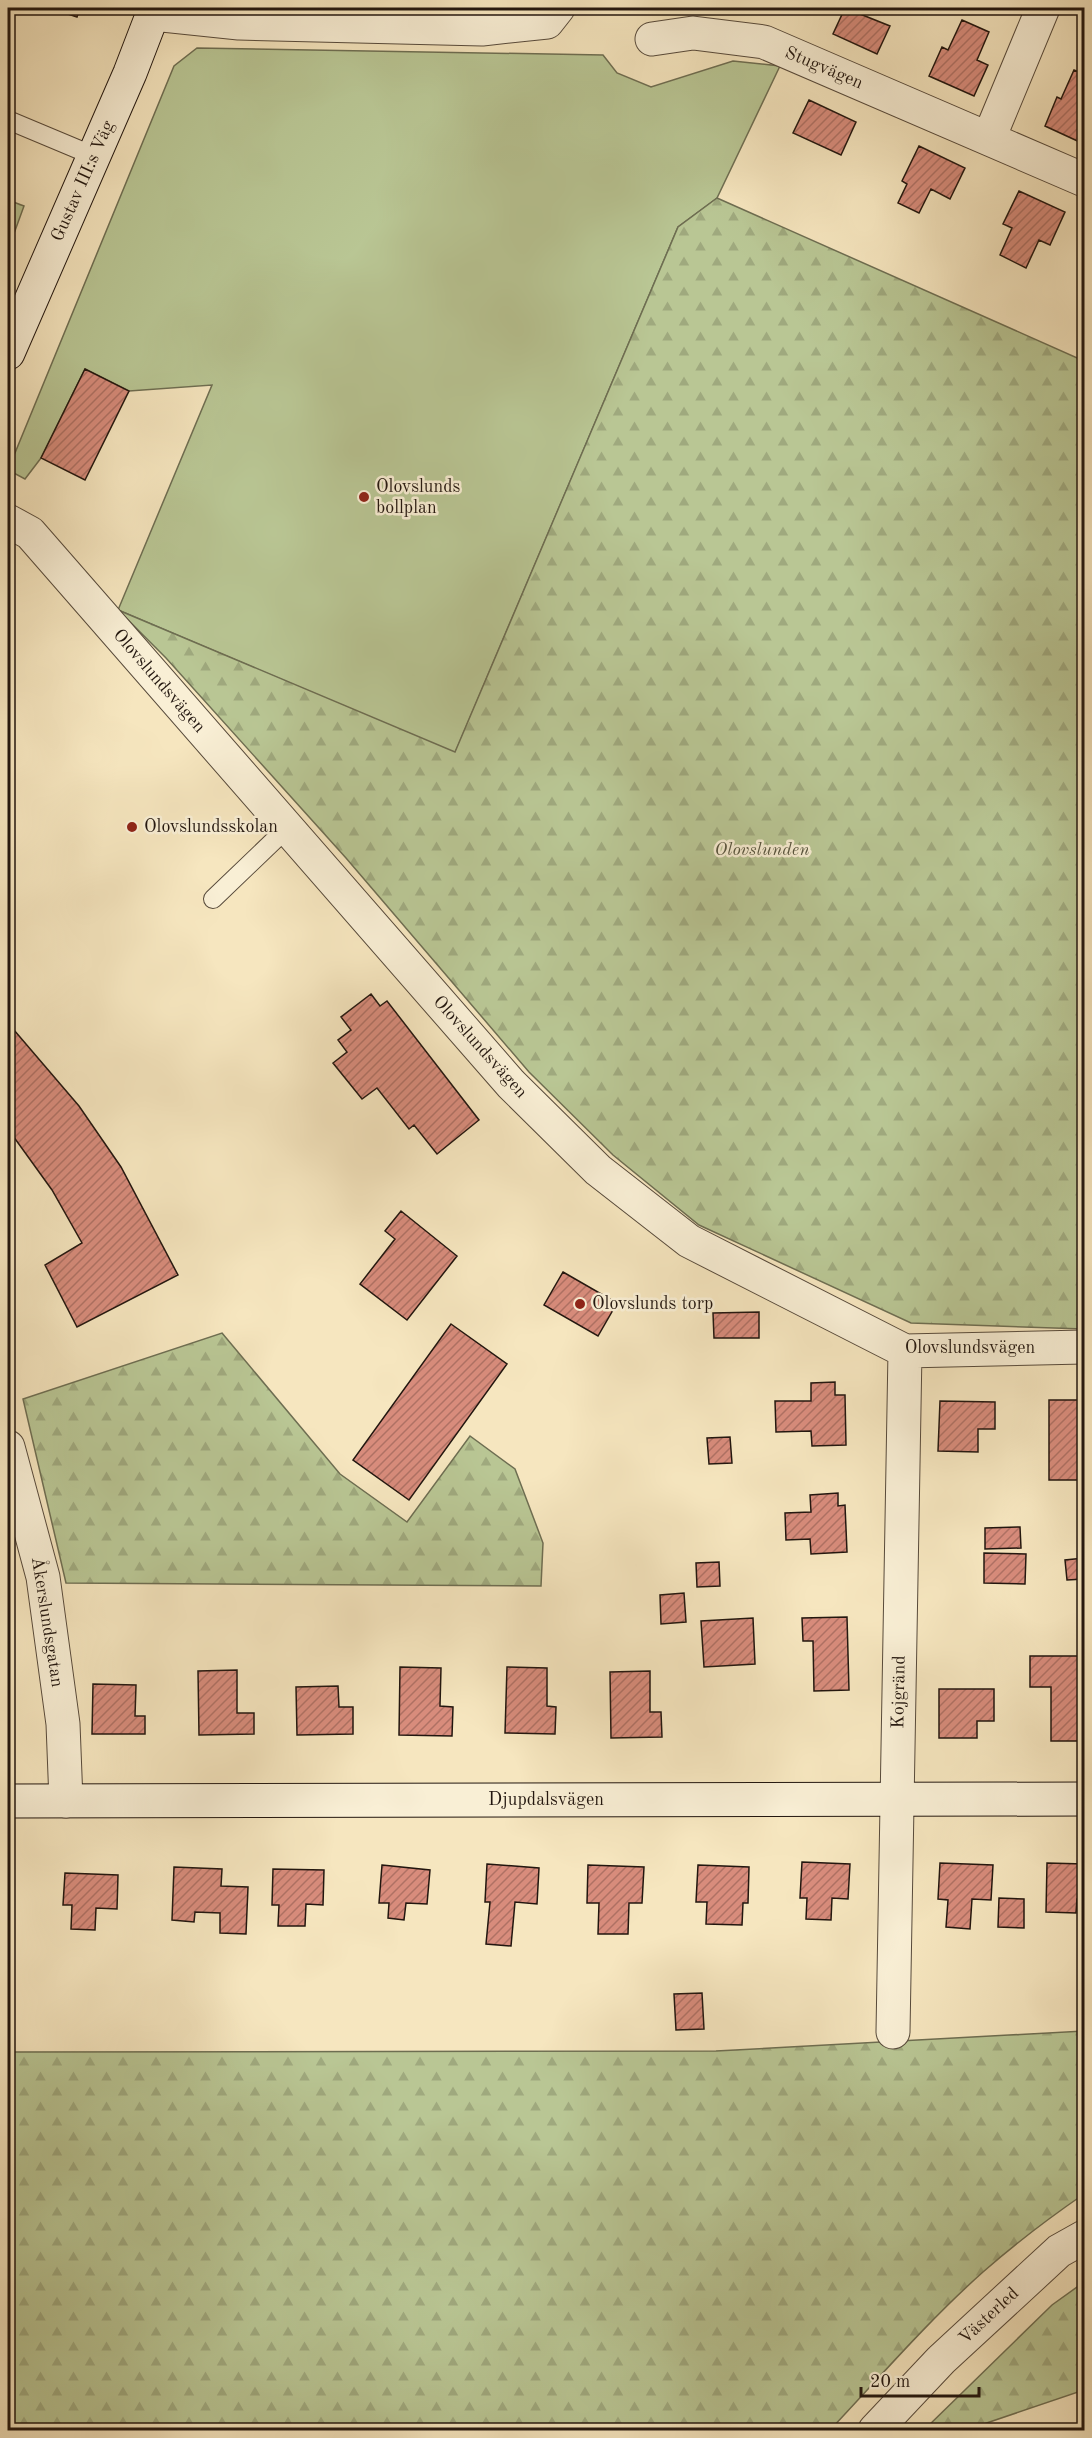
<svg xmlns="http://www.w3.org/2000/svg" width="1092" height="2438" font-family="'Old Standard TT',serif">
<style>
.grass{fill:#b9c694;stroke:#6e6e52;stroke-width:1.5}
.forest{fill:url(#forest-firs);stroke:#6e6e52;stroke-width:1.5}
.building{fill:url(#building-hatch);stroke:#22160f;stroke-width:1.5}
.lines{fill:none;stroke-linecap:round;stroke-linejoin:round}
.lane-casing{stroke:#574a3b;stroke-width:20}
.street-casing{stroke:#574a3b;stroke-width:35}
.secondary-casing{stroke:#22160f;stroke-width:35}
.lane{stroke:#f9efd5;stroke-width:18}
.street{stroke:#f9efd5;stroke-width:33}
.secondary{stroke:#f9efd5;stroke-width:33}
.poi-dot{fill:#8f2418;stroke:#f9efd5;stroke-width:2}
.labels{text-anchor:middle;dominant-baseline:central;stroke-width:5;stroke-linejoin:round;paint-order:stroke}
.street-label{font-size:18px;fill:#22160f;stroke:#f9efd5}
.poi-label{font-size:18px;fill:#22160f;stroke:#f9efd5;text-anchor:start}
.park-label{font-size:18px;font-style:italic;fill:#57543e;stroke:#f9efd5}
</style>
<defs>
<pattern id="forest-firs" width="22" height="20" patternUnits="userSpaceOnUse" patternTransform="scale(1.5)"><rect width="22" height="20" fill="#b9c694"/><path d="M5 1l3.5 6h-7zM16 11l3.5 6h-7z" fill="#9fa97e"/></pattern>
<pattern id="building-hatch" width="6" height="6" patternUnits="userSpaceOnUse" patternTransform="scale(1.5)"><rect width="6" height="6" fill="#d88c7c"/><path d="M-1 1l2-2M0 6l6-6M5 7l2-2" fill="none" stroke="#af7164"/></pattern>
</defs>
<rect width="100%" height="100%" fill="#f6e6bf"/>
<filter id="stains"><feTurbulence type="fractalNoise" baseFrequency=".00333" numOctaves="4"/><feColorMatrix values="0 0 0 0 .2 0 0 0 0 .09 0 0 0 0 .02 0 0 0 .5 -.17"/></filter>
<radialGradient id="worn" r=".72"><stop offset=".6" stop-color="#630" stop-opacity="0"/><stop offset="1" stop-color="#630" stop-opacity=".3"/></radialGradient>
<!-- grass -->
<path class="grass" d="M197 48 603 55 617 73 651 87 733 61 780 66 717 198 678 227 455 753 118 610 212 385 129 391 85 369 41 458 25 479 8 470 174 66Z"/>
<!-- forest -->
<path class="forest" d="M363 8H550L547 22Z
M717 198 1084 361V1329L911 1323 699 1225 613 1155 529 1072 346 858 166 658 118 610 455 752 678 227Z
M8 200 24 206 8 250Z
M222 1333 340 1474 407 1522 470 1436 515 1469 543 1543 541 1586 66 1583 23 1399Z
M1084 2031V2194C1049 2218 1015 2244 983 2272 928 2321 880 2377 830 2430H700V2428L33 2430 8 2427V2052L716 2051Z
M1084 2282V2390L966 2430H924L1052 2305Z"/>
<!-- building -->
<path class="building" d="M50 8H80L77 17Z
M845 8 890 26 877 54 833 34Z
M962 20 989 32 977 60 988 65 974 96 929 76 942 47 948 50Z
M1074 70 1084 74 1082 104 1084 105V144L1045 126 1057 97 1061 99Z
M809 100 856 122 841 155 793 133Z
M919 146 965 168 950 199 931 189 919 213 898 203 907 184 902 181Z
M1019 191 1065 212 1050 245 1039 240 1026 268 1000 255 1012 228 1003 224Z
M85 369 129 391 85 480 41 458Z
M371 994 380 1006 387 1001 479 1120 437 1154 414 1125 409 1129 377 1088 362 1099 333 1063 347 1052 338 1040 351 1030 341 1017Z
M8 1023 79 1106 121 1167 178 1275 77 1327 45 1265 82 1243 52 1190 8 1129Z
M401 1211 457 1256 407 1320 360 1284 395 1239 385 1231Z
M563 1272 617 1303 598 1336 544 1305Z
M759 1312V1338H714L713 1313Z
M451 1324 507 1364 409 1500 353 1460Z
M835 1382V1395H845L846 1445 812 1446 811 1431 776 1432 775 1401H811V1383Z
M1049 1400H1084V1480H1049Z
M940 1401 995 1402V1429H978V1452L938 1451Z
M730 1437 732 1463 709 1464 707 1438Z
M838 1493V1506L845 1505 847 1552 811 1554 810 1539 786 1540 785 1513 811 1512 810 1495Z
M1020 1527 1021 1548 985 1549V1528Z
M984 1553 1026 1554 1025 1584 984 1583Z
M1084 1558V1579L1067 1580 1065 1560Z
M719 1562 720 1586 697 1587 696 1563Z
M684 1593 686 1622 661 1624 660 1595Z
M847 1617 849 1690 814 1691 813 1641H803L802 1618Z
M753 1618 755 1664 704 1667 701 1621Z
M1030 1656H1084V1741H1051V1687H1030Z
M400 1667 441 1668 440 1706 453 1707 452 1736 399 1735Z
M507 1667 547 1668V1706L556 1707 555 1734 505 1733Z
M237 1670V1713H254V1734L199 1735 198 1671Z
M650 1671V1712H661L662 1737 611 1738 610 1672Z
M93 1684 136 1685 135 1716H145V1734H92Z
M338 1686 339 1707H353V1734L297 1735 296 1687Z
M939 1689H994V1721H977V1738H939Z
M802 1862 850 1864 848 1899 832 1898 831 1920 806 1919 807 1898H800Z
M940 1863 993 1865 991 1900 972 1899 970 1929 946 1927 948 1900 938 1899Z
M1047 1863 1084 1864V1899H1077L1076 1913 1046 1912Z
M487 1864 539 1868 537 1904 515 1902 511 1946 486 1944 490 1902H485Z
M382 1865 430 1870 427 1904 406 1903 404 1920 388 1918 389 1903H379Z
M588 1865 644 1867 642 1903H629L628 1934H598L599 1903H587Z
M698 1865 749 1867 748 1903H743L742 1925 706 1924 707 1902H696Z
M174 1867 222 1869 221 1886 248 1887 246 1934 220 1933V1913L195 1912 194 1922 172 1920Z
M273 1869 324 1870 323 1905 306 1904 305 1926H278L279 1905H272Z
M8 1871 14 1872 12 1907 8 1906Z
M65 1873 118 1875 117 1909 96 1908 95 1930 71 1929 72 1905H63Z
M999 1898 1024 1899V1928L998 1927Z
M702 1993 704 2029 676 2030 674 1994Z"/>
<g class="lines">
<!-- lane casing -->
<g class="lane-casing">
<path id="lane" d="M8 120 94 156
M213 899 287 828"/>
</g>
<!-- street casing -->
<g class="street-casing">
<path id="street" d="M153 14 239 23 482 29 547 22 558 8
M652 39 693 33 764 42 1084 180
M989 138 1043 8
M8 521 30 533 511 1084 598 1170 689 1241 905 1351 1084 1347
M8 1447 43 1577 63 1724 66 1801
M893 2032 905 1351
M875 2430 941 2360 1059 2251 1084 2237"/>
</g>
<!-- secondary casing -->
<g class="secondary-casing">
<path id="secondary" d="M8 353 130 73 155 8
M8 1801 1084 1799"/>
</g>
<!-- lane -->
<use href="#lane" class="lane"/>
<!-- street -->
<use href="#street" class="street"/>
<!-- secondary -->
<use href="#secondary" class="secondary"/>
</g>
<!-- markers -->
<g class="poi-dot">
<circle cx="364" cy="497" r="6"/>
<circle cx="132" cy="827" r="6"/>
<circle cx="580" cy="1304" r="6"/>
</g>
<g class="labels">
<!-- street labels -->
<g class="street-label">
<text transform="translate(824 68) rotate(23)">Stugvägen</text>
<text transform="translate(83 181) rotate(-66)">Gustav III:s Väg</text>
<text transform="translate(159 681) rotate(49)">Olovslundsvägen</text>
<text transform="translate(480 1047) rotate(48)">Olovslundsvägen</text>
<text x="970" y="1348">Olovslundsvägen</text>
<text transform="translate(47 1622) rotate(81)">Åkerslundsgatan</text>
<text transform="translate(899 1692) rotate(-89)">Kojgränd</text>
<text x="546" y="1800">Djupdalsvägen</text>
<text transform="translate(989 2316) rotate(-43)">Västerled</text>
</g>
<!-- poi labels -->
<g class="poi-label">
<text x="376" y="487">Olovslunds<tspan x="376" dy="21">bollplan</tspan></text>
<text x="144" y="827">Olovslundsskolan</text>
<text x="592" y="1304">Olovslunds torp</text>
</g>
<!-- park labels -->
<g class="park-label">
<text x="762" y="850">Olovslunden</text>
</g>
</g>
<!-- margin -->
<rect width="1092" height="2438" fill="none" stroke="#f6e6bf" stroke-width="30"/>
<rect x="9" y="9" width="1074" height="2420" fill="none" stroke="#22160f" stroke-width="3"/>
<rect x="15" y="15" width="1062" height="2408" fill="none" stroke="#22160f" stroke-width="1.5"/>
<!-- scale -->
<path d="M861 2387v9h118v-9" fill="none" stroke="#22160f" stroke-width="3"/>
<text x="870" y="2387" font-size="18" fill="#22160f" stroke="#f9efd5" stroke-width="4.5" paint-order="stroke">20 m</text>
<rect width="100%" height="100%" filter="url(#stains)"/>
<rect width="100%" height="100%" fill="url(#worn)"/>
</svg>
